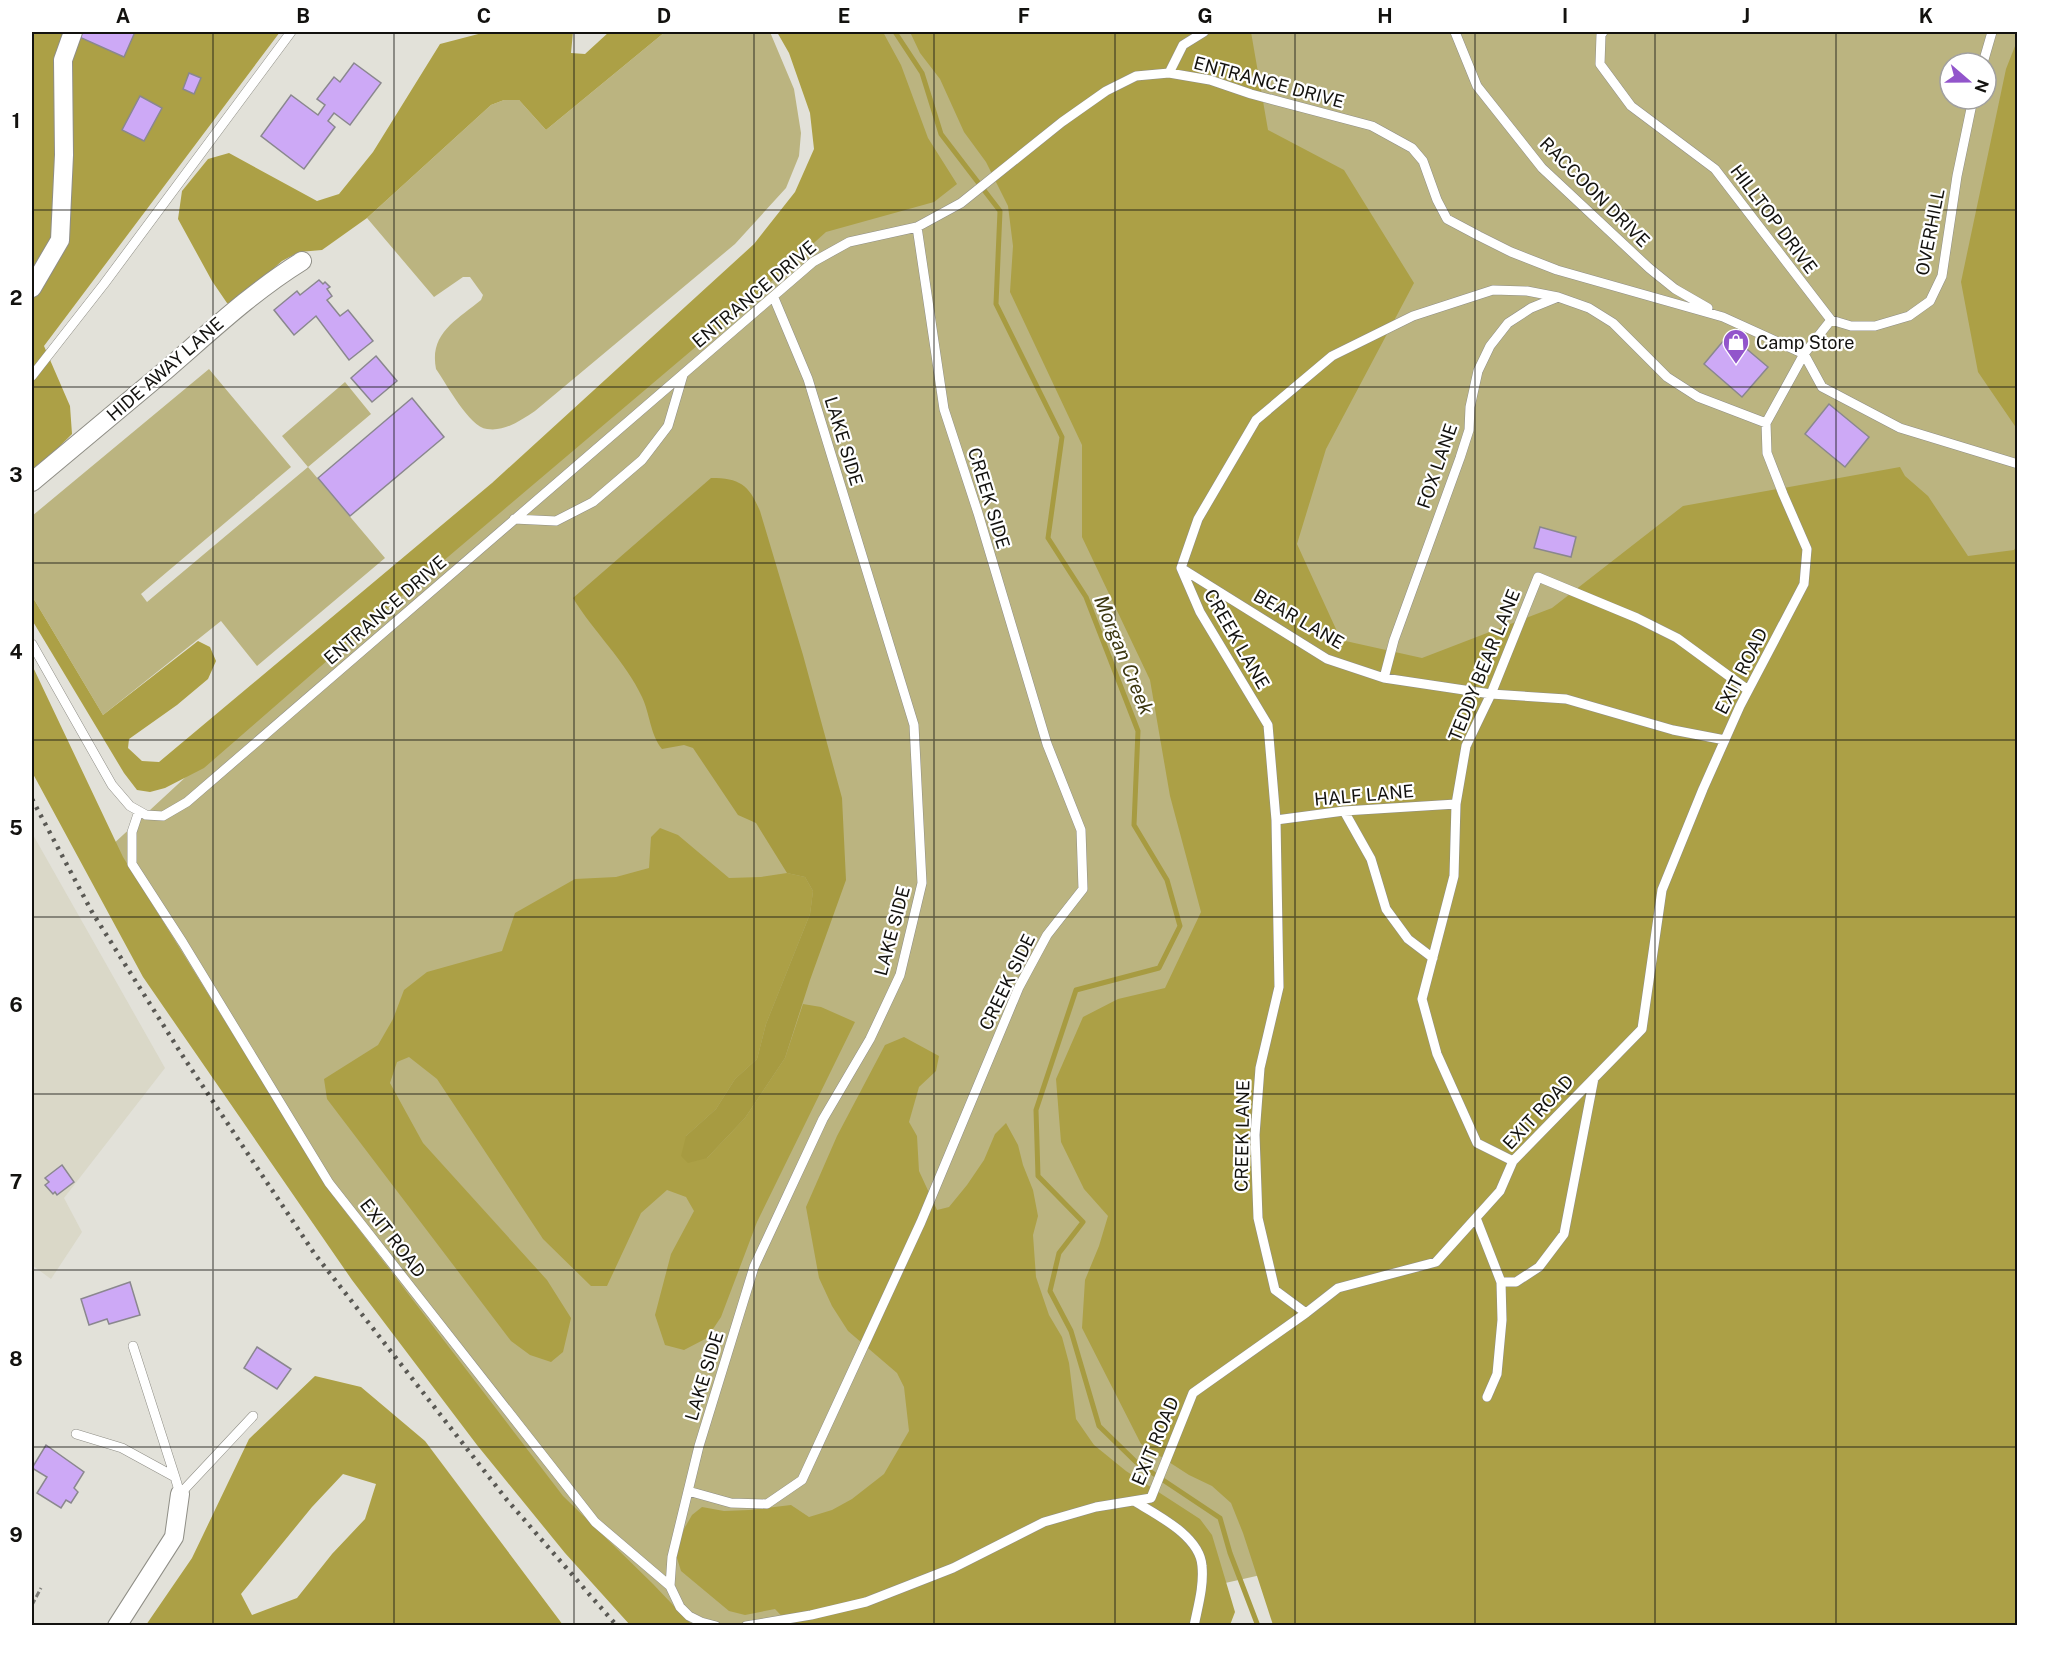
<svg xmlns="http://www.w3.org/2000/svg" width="2049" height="1657" font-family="'Public Sans',sans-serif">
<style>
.built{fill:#dad8c8}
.green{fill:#bbb480;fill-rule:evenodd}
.forest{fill:#aca046;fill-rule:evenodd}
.water{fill:#a79b41}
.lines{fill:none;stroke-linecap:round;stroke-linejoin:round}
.stream{stroke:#a79b41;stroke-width:5}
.building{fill:#cda9f6;stroke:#8a878e;stroke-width:1.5}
.lane-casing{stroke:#8f8e86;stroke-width:10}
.street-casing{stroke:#8f8e86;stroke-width:20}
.path{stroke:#7f7e79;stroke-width:3;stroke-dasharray:6 3;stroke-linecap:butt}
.lane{stroke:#fff;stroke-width:9}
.street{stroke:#fff;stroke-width:18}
.rail{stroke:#5a5954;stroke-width:4.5;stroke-dasharray:3 6;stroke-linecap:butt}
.grid{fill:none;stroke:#13120f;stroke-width:1.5;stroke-opacity:0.55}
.labels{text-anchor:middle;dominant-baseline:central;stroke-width:4.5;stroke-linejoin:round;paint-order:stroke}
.street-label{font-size:18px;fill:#13120f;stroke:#fff}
.poi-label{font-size:18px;fill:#13120f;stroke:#fff;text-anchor:start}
.water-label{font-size:20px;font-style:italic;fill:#3c3710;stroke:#fff}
.neatline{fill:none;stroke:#13120f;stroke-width:2}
.grid-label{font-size:20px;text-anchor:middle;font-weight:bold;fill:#13120f}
</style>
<rect width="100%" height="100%" fill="#e2e1d9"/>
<!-- built -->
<path class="built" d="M32 833 165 1068 64 1198 82 1232 51 1279 32 1265Z"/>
<!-- green -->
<path class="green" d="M665 32H770L794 89 801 133 799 156 786 188 735 244 535 411C521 420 505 432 487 429 469 427 446 383 436 369 429 333 457 320 481 300L483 295 470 277H463L434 297 367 218 491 105 504 100H519L546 130Z
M838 32H2017V933L1547 1511 1038 1625H670L610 1563 314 1188 110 847 746 259 812 177ZM1950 63H1986V99H1950Z
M209 369 291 467 141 594 147 602 308 467 282 436 345 382 371 414 308 467 385 558 257 666 221 621 103 715 32 596V516Z"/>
<!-- forest -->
<path class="forest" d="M32 32H280L44 346 70 406 72 434 32 474Z
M486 32H573L571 53 585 54 609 32H665L546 130 519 100H504L491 105 367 218 322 250 299 252 282 261 233 304 227 303 212 281 178 219 182 191 208 159 229 153 317 201 339 194 373 152 440 44Z
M777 32H883L901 65 928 138 957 184 934 202 826 232 744 306 383 612 204 768 165 788 150 792 137 790 124 773 32 620V596L103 715 198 641 210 647 216 661 208 679 177 705 129 739 128 748 142 761 159 762 492 483 754 244 795 192 814 149 810 113 789 53Z
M910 32H1251L1268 130 1344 170 1414 283 1326 449 1297 544 1341 640 1422 658 1552 608 1683 506 1900 467 1905 476 1928 496 1968 556 2014 550 2017 545V1625H1273L1243 1533 1231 1503 1212 1486 1189 1475 1141 1444 1082 1328 1085 1280 1099 1246 1108 1216 1084 1189 1061 1142 1056 1079 1083 1017 1118 999 1165 988 1201 912 1170 796 1150 680 1082 537V445L1010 292 1013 246 1008 206 986 162 964 132 940 79 920 53Z
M2017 41 2018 429H2017L1978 372 1961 282 2006 69Z
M32 665 123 857 334 1197 563 1496 653 1584 692 1625H630L565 1553 477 1445 352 1280 143 977 32 772Z
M660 828 678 835 729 878 761 877 787 873 805 877 813 891 810 914 766 1024 757 1059 735 1079 716 1109 686 1136 707 1158 745 1118 785 1058 803 1004 821 1007 855 1022 757 1222 721 1317 707 1338 684 1350 665 1345 655 1315 671 1254 694 1211 686 1197 667 1190 641 1213 607 1286H591L543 1239 437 1079 409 1057 397 1062 390 1083 423 1143 547 1280 571 1318 563 1352 551 1362 530 1355 511 1341 327 1099 324 1079 378 1045 393 1019 404 990 427 972 502 951 515 913 575 879 616 877 649 868 651 837Z
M904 1037 939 1056 936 1071 919 1087 909 1122 917 1136 919 1171 937 1210 949 1207 967 1185 984 1160 995 1134 1006 1123 1018 1145 1023 1165 1033 1190 1038 1216 1033 1235 1036 1277 1049 1315 1062 1337 1069 1363 1076 1419 1094 1445 1126 1471 1200 1519 1212 1535 1235 1612 1230 1625H790L775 1609 745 1615 729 1611 681 1571 676 1555 684 1529 692 1515 702 1507 724 1511 749 1510 791 1505 809 1517 832 1510 852 1499 884 1474 909 1431 904 1387 897 1373 848 1331 832 1306 819 1278 806 1207 837 1136 885 1045Z
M315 1376 361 1387 425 1441 563 1625H146L192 1558 249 1439ZM343 1474 376 1484 365 1519 332 1554 297 1598 252 1615 241 1594 312 1507Z"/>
<!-- water -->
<path class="water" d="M711 478C740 478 749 485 760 511L803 655 842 798 846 880 810 980 785 1058 745 1118 707 1158 688 1163 681 1156 686 1136 716 1109 735 1079 757 1059 766 1024 810 914 813 891 805 877 787 873 756 823 738 815 693 748 684 745 662 749C650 734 650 714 642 697 626 662 593 631 573 598Z"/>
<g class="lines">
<!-- stream -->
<path class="stream" d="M895 32 922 73 941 134 1000 211 996 304 1062 437 1048 538 1086 597 1138 731 1134 825 1167 880 1180 926 1159 968 1076 990 1036 1110 1038 1176 1083 1222 1059 1253 1050 1291 1071 1331 1099 1426 1136 1462 1220 1518 1230 1553 1258 1626"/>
</g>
<!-- building -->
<path class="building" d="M79 32H135L124 57 77 36Z
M354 63 381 83 350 125 334 113 328 121 335 127 304 169 261 136 291 95 318 115 325 105 317 99 334 77 340 82Z
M189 73 201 78 194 94 183 89Z
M140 96 162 108 144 141 122 130Z
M319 280 323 284 325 282 330 287 327 289 332 296 327 300 340 316 348 310 373 341 349 360 316 316 294 335 274 310 297 291 300 295Z
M1729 334 1768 367 1742 397 1704 364Z
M376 356 397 381 372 402 351 378Z
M412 398 444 437 350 516 318 478Z
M1829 404 1869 437 1845 467 1805 434Z
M1540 527 1576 537 1571 557 1534 548Z
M62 1165 74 1182 57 1195 55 1192 53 1194 45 1185 49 1182 45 1178Z
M130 1282 140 1315 109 1324 107 1319 89 1325 81 1299Z
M257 1347 291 1369 277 1389 244 1368Z
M46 1445 84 1472 74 1488 78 1492 71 1503 66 1500 61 1508 37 1493 47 1477 32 1468Z"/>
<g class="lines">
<!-- lane casing -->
<g class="lane-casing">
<path id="lane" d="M1455 32 1477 86 1542 168 1649 268 1675 289 1708 308
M1983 63 1992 32
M1169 73 1183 45 1204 32
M1831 320 1851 326H1875L1909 316 1930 301 1942 276 1957 176 1973 99
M1804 354 1822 387 1900 428 2018 464
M32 376 104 284 291 32
M514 519 556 521 593 502 642 460 668 426 683 375
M1181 568 1327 659 1384 678 1491 694 1566 699 1673 730 1725 740
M32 644 112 785 130 806 146 815 163 816 187 802 813 262 849 242 917 227 961 203 1062 122 1106 91 1136 76 1169 73 1210 80 1251 94 1372 126 1412 148 1423 161 1437 200 1447 219 1479 236 1511 252 1557 270 1723 317 1804 354
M1384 678 1394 640 1460 458 1469 430 1470 407 1478 371 1490 346 1508 323 1531 308 1558 297
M139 811 132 832V864L183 943 329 1183 595 1522 670 1586 680 1607 689 1616 701 1622 716 1626
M1344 811 1371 859 1386 909 1408 939 1433 958
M1276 820 1344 811 1456 804
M1513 1161 1477 1143 1437 1054 1422 999 1454 876 1456 804 1466 746 1491 694 1538 577 1637 618 1677 638 1748 690
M1476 1218 1501 1282 1502 1320 1497 1374 1487 1397
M1501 1282H1516L1539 1267 1564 1234 1594 1078
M1306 1313 1275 1290 1258 1218 1255 1135 1260 1068 1279 987 1276 820 1268 725 1200 612 1181 568 1198 519 1256 420 1332 356 1413 316 1493 290 1527 291 1558 297 1589 308 1613 323 1667 377 1698 397 1766 423
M133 1346 175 1477
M76 1434 122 1448 175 1477 180 1494
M688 1491 731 1503 767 1504 802 1480 921 1222 1019 987 1047 935 1083 889 1081 830 1047 744 978 513 944 409 917 227
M180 1494 253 1416
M1134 1501C1157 1515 1200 1536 1202 1566 1204 1586 1198 1606 1194 1626
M670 1586 672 1557 699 1446 754 1267 823 1119 870 1039 900 975 922 883 914 725 808 379 774 298
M746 1626 811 1615 866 1602 953 1568 1044 1522 1096 1507 1151 1498 1193 1393 1306 1313 1338 1288 1436 1262 1500 1191 1513 1161 1642 1029 1662 890 1703 789 1740 706 1804 584 1807 549 1783 494 1767 453 1766 423 1804 354 1831 320 1715 169 1631 106 1600 64 1601 35 1603 32"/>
</g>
<!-- street casing -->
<g class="street-casing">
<path id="street" d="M32 288 60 240 64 155 63 60 73 32
M32 482C76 445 121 408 166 370 210 332 252 292 302 261
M117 1626 174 1537 180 1494"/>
</g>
<!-- path -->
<path class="path" d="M32 1605 41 1588"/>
<!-- lane -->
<use href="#lane" class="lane"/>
<!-- street -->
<use href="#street" class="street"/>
<!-- rail -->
<path class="rail" d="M32 799 92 912 184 1058 314 1253 507 1500 617 1626"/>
</g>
<!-- grid -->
<path class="grid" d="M213 32V1626M394 32V1626M574 32V1626M754 32V1626M934 32V1626M1115 32V1626M1295 32V1626M1475 32V1626M1655 32V1626M1836 32V1626M32 210H2018M32 387H2018M32 563H2018M32 740H2018M32 917H2018M32 1094H2018M32 1270H2018M32 1447H2018"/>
<!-- icons -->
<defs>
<g id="shop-pin" transform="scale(1.35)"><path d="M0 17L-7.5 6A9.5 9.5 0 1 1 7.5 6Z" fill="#9255cb" stroke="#fff"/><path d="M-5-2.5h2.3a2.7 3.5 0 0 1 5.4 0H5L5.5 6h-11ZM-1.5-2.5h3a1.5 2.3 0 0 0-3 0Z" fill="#fff"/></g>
</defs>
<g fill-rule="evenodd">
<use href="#shop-pin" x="1736" y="342"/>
</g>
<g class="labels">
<!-- street labels -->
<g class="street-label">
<text transform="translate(1269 82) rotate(15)">ENTRANCE DRIVE</text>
<text transform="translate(1595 192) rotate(45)">RACCOON DRIVE</text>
<text transform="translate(1774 219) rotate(53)">HILLTOP DRIVE</text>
<text transform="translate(1930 232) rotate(-79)">OVERHILL</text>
<text transform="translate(754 294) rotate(-40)">ENTRANCE DRIVE</text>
<text transform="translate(165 369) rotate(-41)">HIDE AWAY LANE</text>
<text transform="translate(844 441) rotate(73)">LAKE SIDE</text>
<text transform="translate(1437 466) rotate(-71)">FOX LANE</text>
<text transform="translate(989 498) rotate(73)">CREEK SIDE</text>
<text transform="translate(385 610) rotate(-41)">ENTRANCE DRIVE</text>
<text transform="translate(1299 619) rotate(30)">BEAR LANE</text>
<text transform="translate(1237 639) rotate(60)">CREEK LANE</text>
<text transform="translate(1484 665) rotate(-68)">TEDDY BEAR LANE</text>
<text transform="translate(1741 671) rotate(-63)">EXIT ROAD</text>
<text transform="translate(1364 795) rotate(-5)">HALF LANE</text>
<text transform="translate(892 931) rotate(-75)">LAKE SIDE</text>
<text transform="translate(1007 982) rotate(-64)">CREEK SIDE</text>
<text transform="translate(1538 1112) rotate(-47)">EXIT ROAD</text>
<text transform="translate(1242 1136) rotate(-89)">CREEK LANE</text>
<text transform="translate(393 1238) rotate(52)">EXIT ROAD</text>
<text transform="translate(704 1376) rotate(-73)">LAKE SIDE</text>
<text transform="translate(1155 1441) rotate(-67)">EXIT ROAD</text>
</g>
<!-- poi labels -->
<g class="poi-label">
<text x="1756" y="342">Camp Store</text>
</g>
<!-- water labels -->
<g class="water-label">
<text transform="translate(1124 655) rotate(68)">Morgan Creek</text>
</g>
</g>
<!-- border -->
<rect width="2049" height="1657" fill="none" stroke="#ffffff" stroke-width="66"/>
<!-- north arrow -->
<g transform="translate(1968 81) rotate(110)"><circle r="28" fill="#ffffff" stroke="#a1a09f" stroke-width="1.5"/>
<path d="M0-4.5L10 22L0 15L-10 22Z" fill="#9255cb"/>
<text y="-9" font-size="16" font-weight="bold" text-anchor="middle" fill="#13120f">N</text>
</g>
<rect x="33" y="33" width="1983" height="1591" class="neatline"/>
<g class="grid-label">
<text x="123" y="23">A</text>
<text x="303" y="23">B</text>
<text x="484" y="23">C</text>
<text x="664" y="23">D</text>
<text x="844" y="23">E</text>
<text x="1024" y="23">F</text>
<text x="1205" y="23">G</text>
<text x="1385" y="23">H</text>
<text x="1565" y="23">I</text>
<text x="1746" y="23">J</text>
<text x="1926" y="23">K</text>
<text x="16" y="128">1</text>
<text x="16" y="305">2</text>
<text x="16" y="482">3</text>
<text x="16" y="659">4</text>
<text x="16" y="835">5</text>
<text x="16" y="1012">6</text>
<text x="16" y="1189">7</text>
<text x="16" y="1366">8</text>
<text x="16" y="1542">9</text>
</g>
</svg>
